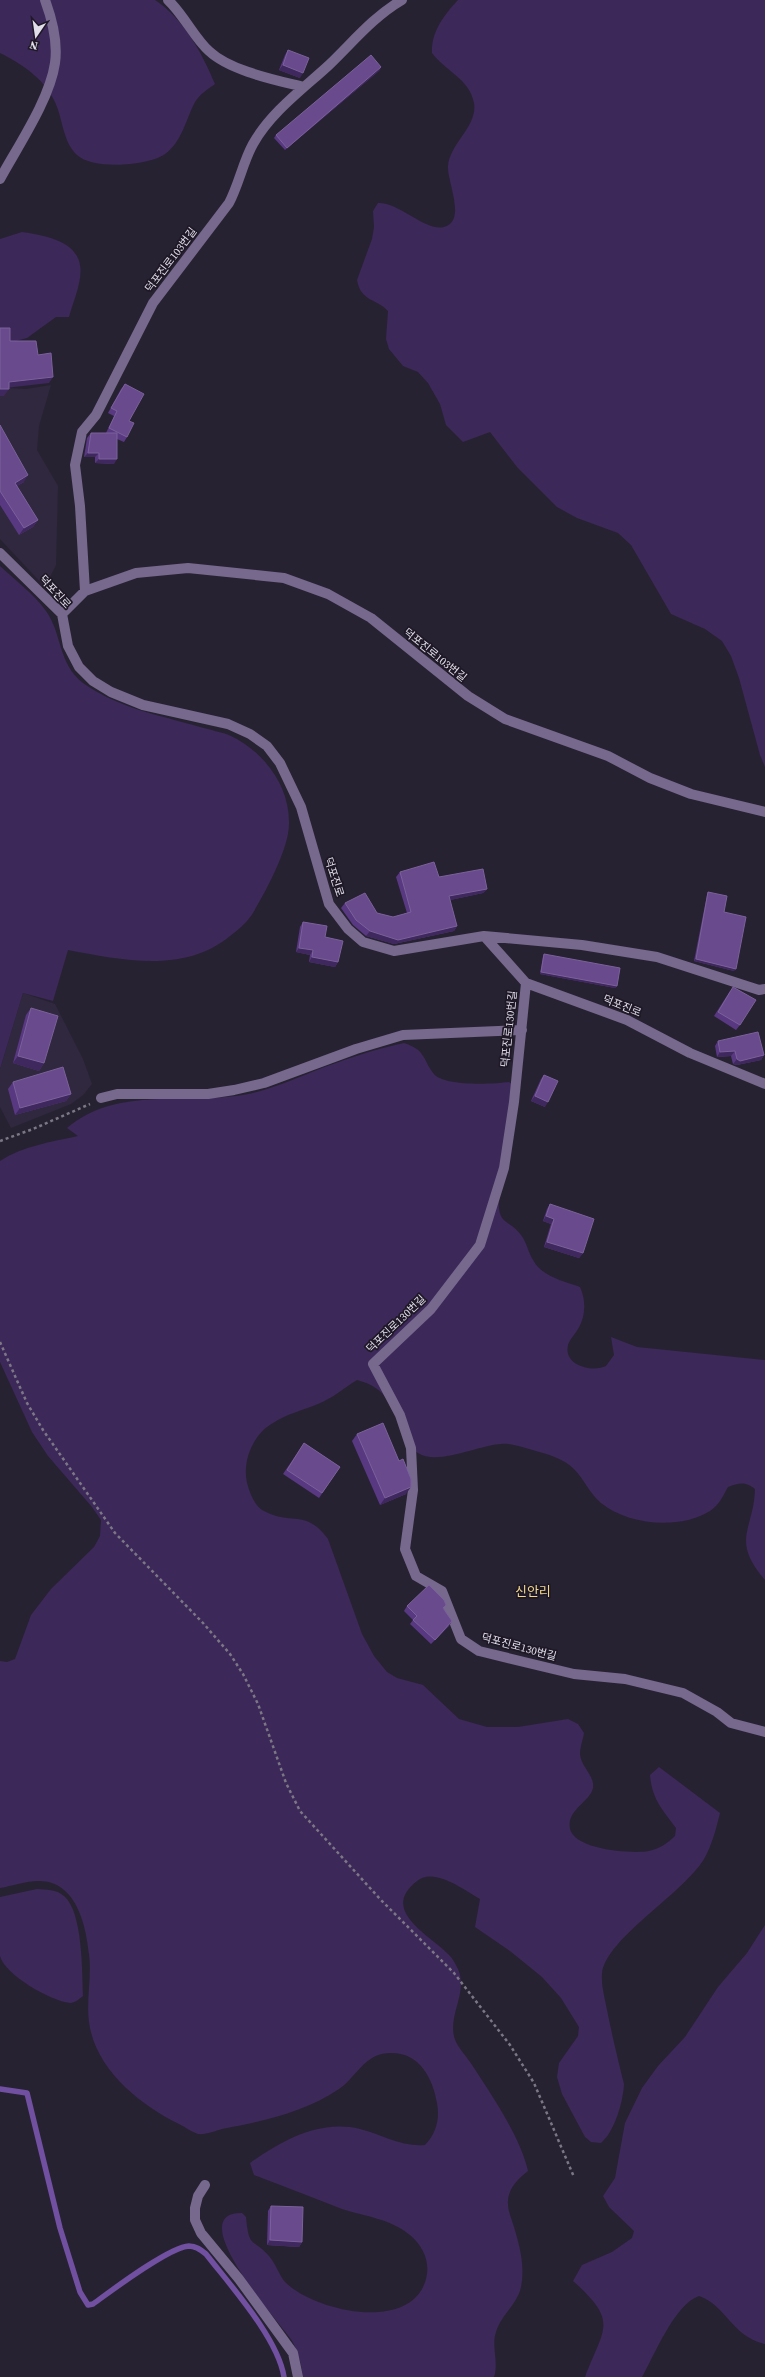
<svg xmlns="http://www.w3.org/2000/svg" width="765" height="2377" font-family="'Source Serif 4','Noto Sans KR',serif">
<style>
.built{fill:#30283e}
.green{fill:#3c2859}
.lines{fill:none;stroke-linecap:round;stroke-linejoin:round}
.stream{stroke:#7150a1;stroke-width:5.5}
.path{stroke:#7c7785;stroke-width:2.5;stroke-dasharray:3 3;stroke-linecap:butt}
.minor{stroke:#76698d;stroke-width:10}
.wall{fill:#593882}
.shaded-wall{fill:#3f285d}
.building{fill:#684a8d;stroke:#7b619b}
.labels{text-anchor:middle;dominant-baseline:central;stroke-width:3.5;stroke-linejoin:round;paint-order:stroke}
.street-label{font-size:11px;fill:#e2dee9;stroke:#1e1827}
.quarter-label{font-size:13px;fill:#f3d98c;stroke:#1e1827}
</style>
<rect width="100%" height="100%" fill="#272231"/>
<!-- built -->
<path class="built" d="M0 331 8 388 26 389 51 385 39 426 37 450 58 486 56 565 45 587 0 539Z
M23 993 55 1004 83 1059 92 1084 83 1095 71 1104 11 1128 0 1107V1069Z"/>
<!-- green -->
<path class="green" d="M0 0H155C184 19 202 53 215 84 208 89 200 94 195 102 186 119 182 142 165 154 148 166 93 170 77 155 62 141 63 117 54 100 42 77 22 64 0 53Z
M458 0H765V767L760 755 739 678 731 656 722 641 705 629 671 614 631 545 618 533 577 518 557 507 517 467 490 432 463 442 446 425 440 404 428 383 418 372 403 366 389 349 386 339 388 311C376 298 361 302 357 280L372 239 374 227 373 211 378 203C399 202 426 232 444 227 467 221 447 182 448 166 450 143 478 126 474 103 470 79 444 70 432 53 431 32 444 15 458 0Z
M22 232C42 235 76 240 80 265 83 280 73 302 69 317H56L27 338 8 343 0 331V239Z
M0 566C15 580 34 594 46 611 62 633 58 664 83 683 118 708 159 715 200 727 210 730 222 732 231 736 264 752 290 786 289 824 289 849 264 895 251 916 245 924 238 930 230 936 184 974 122 960 68 950L53 1001 23 993 0 1069Z
M404 1043C425 1050 422 1057 433 1073 443 1087 493 1084 509 1082L517 1088 499 1199C497 1225 509 1219 521 1235 527 1243 528 1252 533 1260 542 1277 564 1281 580 1287 586 1300 586 1316 578 1329 575 1334 570 1339 568 1345 563 1365 592 1373 606 1366L614 1355 611 1337 637 1347 765 1360V1580C730 1539 754 1530 755 1489 745 1481 739 1483 728 1487 723 1496 719 1505 710 1511 679 1530 628 1525 601 1503 590 1494 584 1479 574 1469 564 1459 550 1455 536 1451 525 1448 512 1443 501 1444 478 1445 438 1466 418 1453 410 1449 408 1442 404 1434 391 1408 389 1388 357 1380 344 1388 333 1398 318 1404 303 1410 287 1414 273 1423 253 1434 242 1461 247 1483 250 1493 254 1506 264 1511 291 1526 305 1508 328 1539L362 1634 374 1656 387 1672 397 1678 423 1685 459 1719 487 1727H518L568 1719 578 1724 584 1733C583 1739 580 1748 580 1754 581 1767 595 1776 593 1788 590 1802 566 1810 570 1829 575 1850 632 1854 649 1851 659 1849 668 1843 675 1836L676 1828C662 1809 652 1799 650 1775L659 1767 720 1813C716 1829 712 1845 704 1859 683 1894 605 1939 602 1974 601 1985 605 1999 607 2010 612 2035 618 2060 624 2084 623 2102 615 2131 601 2143L591 2142 585 2137 562 2094 557 2077 559 2063 578 2036 579 2027 561 1998 542 1977 510 1951 475 1927 480 1899C464 1890 434 1867 417 1881 378 1911 432 1936 450 1956 453 1959 456 1965 458 1969 469 1994 445 2018 456 2042 460 2050 467 2057 472 2065 491 2094 521 2138 528 2171 518 2179 507 2189 508 2204 508 2211 512 2220 514 2227 520 2247 525 2266 521 2287 517 2305 501 2315 496 2332 491 2346 499 2362 494 2377H303C301 2363 298 2351 291 2339 281 2325 180 2212 242 2213L246 2217C249 2249 252 2237 269 2256 276 2264 279 2275 285 2282 316 2313 418 2334 427 2274 429 2259 422 2245 410 2235 391 2219 364 2216 342 2209 313 2198 284 2186 254 2175L250 2163C281 2141 320 2119 360 2129 383 2135 401 2147 425 2145 436 2133 440 2120 437 2103 433 2079 420 2053 392 2053 385 2053 378 2054 372 2058 359 2066 351 2081 339 2089 305 2112 261 2122 222 2129 215 2131 205 2135 198 2134 192 2132 185 2127 179 2124 140 2105 95 2069 89 2022 86 2000 92 1977 89 1954 86 1925 76 1880 38 1881 26 1881 12 1886 0 1888V1661L7 1662 15 1659 31 1615 51 1589 94 1547 100 1536 101 1520 92 1507 48 1456 32 1432 0 1362V1161C23 1146 51 1142 78 1136L67 1128C114 1088 179 1103 236 1096 262 1093 287 1082 312 1072 342 1060 372 1050 404 1043Z
M37 1889C46 1890 56 1889 64 1896 83 1912 82 1972 83 1996 79 1999 75 2003 70 2003 51 2001 5 1975 0 1956 0 1943 0 1912 0 1897Z
M765 1925V2344C731 2336 727 2306 699 2296 675 2304 655 2354 642 2377H585C604 2327 619 2322 573 2281L582 2265 612 2252 632 2238 634 2231 609 2207 603 2196 615 2178 625 2123 642 2088 658 2066 685 2037 718 1987 747 1953Z"/>
<g class="lines">
<!-- stream -->
<path class="stream" d="M0 2089 27 2093 60 2228 80 2292 88 2305 93 2304C111 2291 169 2247 189 2246 196 2246 201 2250 206 2254 230 2285 278 2338 284 2377"/>
<!-- path -->
<path class="path" d="M0 1141 33 1129 90 1104
M0 1342 27 1403 43 1430 115 1533 203 1623 230 1654 243 1674 258 1704 286 1783 300 1811 380 1899 454 1973 510 2045 534 2083 574 2177"/>
<!-- minor -->
<path class="minor" d="M168 0C184 15 195 39 209 51 230 71 276 80 304 87
M0 179C18 146 50 99 55 63 58 42 52 19 45 0
M0 553 62 614 68 646 79 667 93 681 111 692 143 705 228 724 250 734 267 746 280 763 301 807 329 904 348 929 363 942 394 951 484 936 526 983 627 1020 690 1053 765 1084
M85 591 80 506 75 465 82 432 96 415 153 303 229 203C239 184 243 162 253 144 271 112 303 89 329 65 353 42 373 17 402 0
M62 614 85 591 136 573 188 568 284 578 328 594 371 618 468 696 505 719 608 756 650 778 691 794 765 812
M484 936 582 945 657 957 759 990 765 989
M526 983 514 1102 504 1168 480 1245 431 1309 373 1364 400 1415 411 1448 413 1490 405 1549 416 1576 442 1591 461 1639 479 1651 574 1674 625 1679 683 1693 717 1712 731 1723 765 1732
M101 1098 117 1094H208L234 1090 264 1083 356 1049 403 1035 522 1030
M205 2185 198 2196 195 2208V2220L201 2233 239 2279 293 2353 298 2377"/>
</g>
<!-- wall -->
<path class="wall" d="M288 50 300 78 279 70 285 55Z
M380 70 285 150 274 138 276 135Z
M125 384 129 421 127 437 124 442 117 439 114 464 95 463V457H84L87 438 91 433H106L114 416 108 413 121 389Z
M0 425 24 482 17 486 38 520 33 527 19 535 0 505Z
M400 872 439 877 487 889 483 893 450 900 457 926 454 931 394 944 366 936 353 925 341 908 345 903 377 913 393 917 407 913 396 877Z
M708 892 724 912 734 971 694 961 707 895Z
M303 922 325 937 338 962 335 967 309 962 310 955 296 952 300 927Z
M544 954 617 986 615 988 540 974 543 956Z
M730 991 740 1025 736 1030 714 1016Z
M31 1008 44 1063 39 1071 13 1063 26 1015Z
M718 1041 764 1055 761 1060 737 1065 733 1064 731 1056 717 1057 715 1046Z
M544 1075 545 1107 531 1101 541 1079Z
M13 1082 71 1094 66 1101 15 1115 8 1089Z
M550 1204 583 1253 579 1258 544 1247 551 1224 543 1221 547 1209Z
M357 1434 406 1494 380 1505 352 1441Z
M304 1443 340 1467 319 1498 283 1474Z
M407 1606 443 1609 449 1626 431 1644 410 1624 413 1620 404 1611Z
M271 2206 302 2242 299 2247 267 2245 268 2211Z"/>
<!-- shaded-wall -->
<path class="shaded-wall" d="M283 65 303 73 300 78 279 70Z
M381 67 380 70 285 150 287 148Z
M53 377 49 383 5 388 9 382Z
M0 389H9L4 396H0Z
M88 453H99L95 457H84Z
M99 459H117L114 464 95 463Z
M28 475 24 482 10 490 15 483Z
M38 520 33 527 19 535 24 528Z
M487 889 483 893 446 901 449 896Z
M457 926 454 931 394 944 366 936 370 931Z
M299 948 313 950 310 955 296 952Z
M312 957 338 962 335 967 309 962Z
M696 959 736 969 734 971 694 961Z
M541 972 617 986 615 988 540 974Z
M735 1051 731 1056 717 1057 720 1052Z
M764 1055 761 1060 737 1065 733 1064 737 1059Z
M18 1056 44 1063 39 1071 13 1063Z
M71 1094 66 1101 15 1115 20 1108Z
M535 1096 548 1102 545 1107 531 1101Z
M546 1216 554 1219 551 1224 543 1221Z
M547 1242 583 1253 579 1258 544 1247Z
M411 1487 406 1494 380 1505 385 1498Z
M452 1621 449 1626 431 1644 435 1640Z
M270 2240 302 2242 299 2247 267 2245Z"/>
<!-- building -->
<path class="building" d="M288 50 309 58 303 73 283 65Z
M371 55 381 67 287 148 276 135Z
M0 328H10V341H36L38 355 51 353 53 377 9 382V389H0Z
M125 384 144 394 129 421 134 423 127 437 109 428 117 411 111 408Z
M0 425 28 475 15 483 38 520 24 528 0 491Z
M91 433H117V459H99V453H88Z
M434 862 439 877 483 869 487 889 449 896 457 926 398 940 370 931 356 920 345 903 365 893 377 913 393 917 411 912 400 872Z
M708 892 727 896 724 912 746 917 736 969 696 959Z
M303 922 327 926 325 937 343 941 338 962 312 957 313 950 299 948Z
M544 954 620 968 617 986 541 972Z
M733 987 756 1000 740 1025 718 1012Z
M31 1008 58 1016 44 1063 18 1056Z
M758 1032 764 1055 740 1061 737 1059 735 1051 720 1052 718 1041Z
M63 1067 71 1094 20 1108 13 1082Z
M544 1075 558 1081 548 1102 535 1096Z
M550 1204 594 1219 583 1253 547 1242 554 1219 546 1216Z
M383 1423 399 1461 403 1459 411 1479V1487L385 1498 357 1434Z
M304 1443 340 1467 322 1493 287 1470Z
M429 1585 444 1600 446 1605 443 1608 452 1621 435 1640 413 1620 417 1616 407 1606Z
M271 2206 303 2207 302 2242 270 2240Z"/>
<g class="labels">
<!-- street labels -->
<g class="street-label">
<text transform="translate(171 260) rotate(-53)">덕포진로103번길</text>
<text transform="translate(55 592) rotate(47)">덕포진로</text>
<text transform="translate(435 655) rotate(39)">덕포진로103번길</text>
<text transform="translate(334 877) rotate(72)">덕포진로</text>
<text transform="translate(622 1006) rotate(22)">덕포진로</text>
<text transform="translate(509 1029) rotate(-84)">덕포진로130번길</text>
<text transform="translate(396 1324) rotate(-44)">덕포진로130번길</text>
<text transform="translate(519 1647) rotate(15)">덕포진로130번길</text>
</g>
<!-- quarter labels -->
<g class="quarter-label">
<text x="533" y="1591">신안리</text>
</g>
</g>
<!-- north arrow -->
<g transform="translate(36 36) rotate(193)" stroke="#1e1827" stroke-width="3" paint-order="stroke">
<path d="M0-3L7 15L0 10L-7 15Z" fill="#e2dee9"/>
<text y="-6" font-size="11" font-weight="bold" text-anchor="middle" fill="#e2dee9">N</text>
</g>
</svg>
